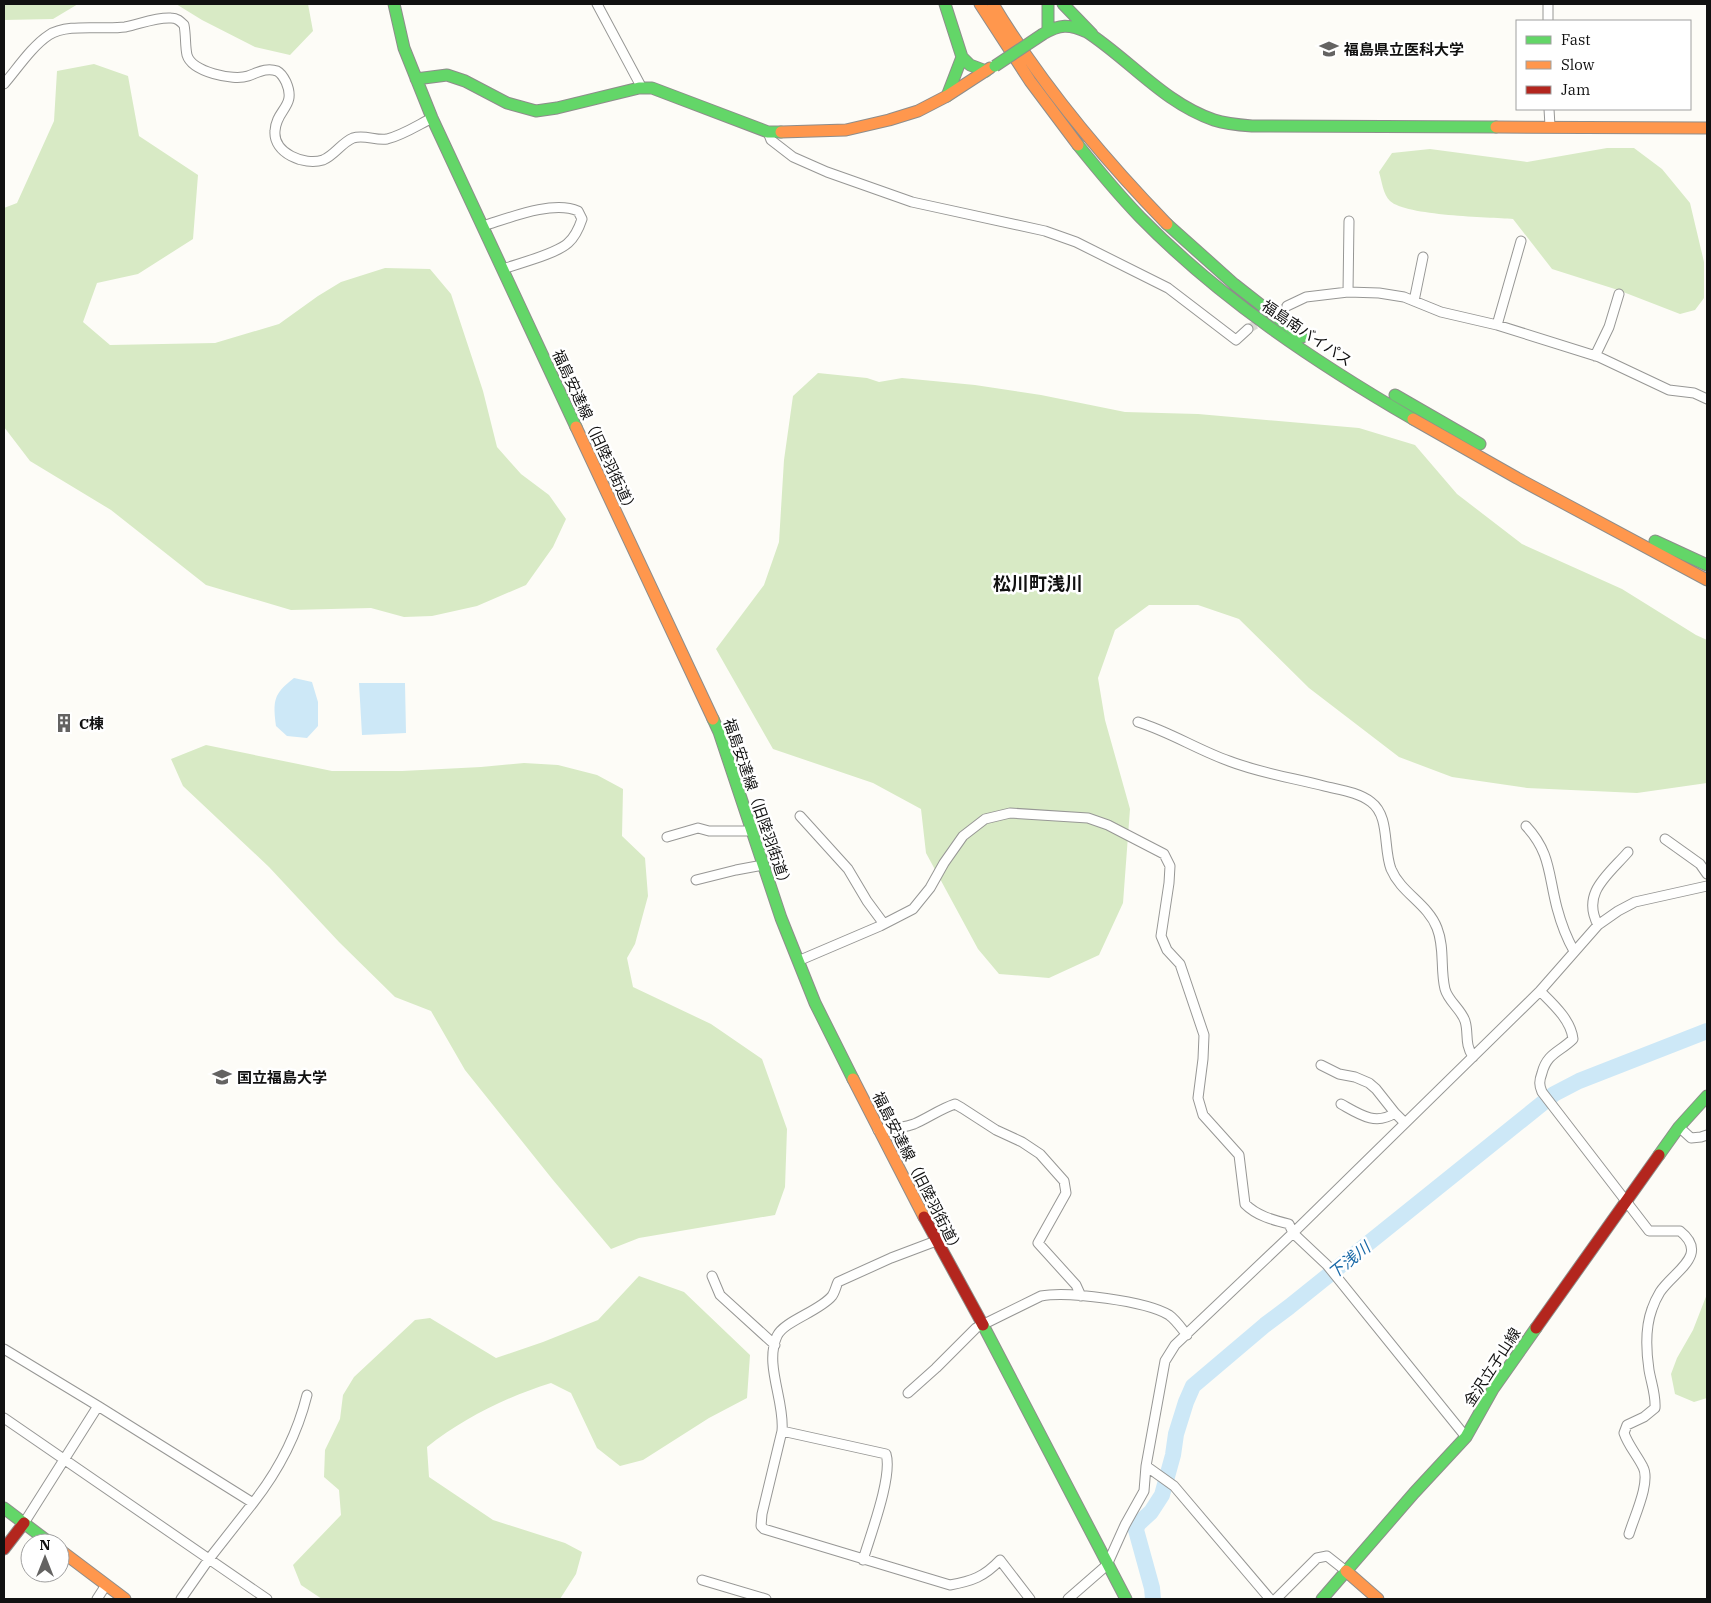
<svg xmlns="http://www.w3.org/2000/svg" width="1711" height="1603" font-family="'IBM Plex Serif','Noto Sans JP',serif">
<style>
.forest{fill:#d8eac5}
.water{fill:#cde8f7}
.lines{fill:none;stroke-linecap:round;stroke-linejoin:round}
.river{stroke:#cde8f7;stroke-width:16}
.street-tunnel{stroke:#dad9d4;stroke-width:9;stroke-dasharray:9 4.5;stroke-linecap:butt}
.street-casing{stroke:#979795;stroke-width:11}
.fast-casing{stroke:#8e8d8b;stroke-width:13}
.slow-casing{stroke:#8e8d8b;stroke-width:13}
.jam-casing{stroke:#8e8d8b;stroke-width:13}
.street{stroke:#fffffe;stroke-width:9}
.fast{stroke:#63d668;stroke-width:11}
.slow{stroke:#ff974d;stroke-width:11}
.jam{stroke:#b3261e;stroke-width:11}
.fast-bridge-casing{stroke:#8e8d8b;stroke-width:13;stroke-linecap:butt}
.fast-bridge{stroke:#63d668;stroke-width:11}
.labels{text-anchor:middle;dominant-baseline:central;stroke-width:5;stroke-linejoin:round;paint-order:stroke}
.poi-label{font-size:15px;font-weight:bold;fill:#111;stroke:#fff;text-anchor:start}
.street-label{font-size:15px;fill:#111;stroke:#fff}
.water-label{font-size:16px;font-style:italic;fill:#1768a6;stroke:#fff}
.quarter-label{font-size:18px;font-weight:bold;fill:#111;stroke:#fff}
</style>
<rect width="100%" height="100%" fill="#fdfcf7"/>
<!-- forest -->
<path class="forest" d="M4 4H78L53 19 4 20Z
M176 4H308L313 31 290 55 255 47 202 20Z
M94 64 128 76 139 136 198 175 193 239 138 274 97 283 83 322 110 345 215 343 279 324 318 296 341 282 385 268 430 269 451 294 483 391 497 447 521 474 549 495 566 519 553 547 526 585 477 606 432 616 404 617 371 608 291 610 206 585 111 510 30 461 4 427V208L17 203 54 121 57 71Z
M1607 148H1634L1662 169 1690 203 1704 262V298L1695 310 1680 314 1618 290 1552 269 1513 219C1489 217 1406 216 1390 201 1383 194 1382 182 1379 172L1392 153 1430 149 1527 162Z
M818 373 867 378 879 382 902 378 975 385 1041 395 1125 412 1198 414 1359 428 1415 445 1457 494 1522 544 1622 589 1696 635 1707 640V783L1637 793 1527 788 1452 777 1399 757 1309 688 1239 619 1198 605H1149L1115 630 1098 678 1105 720 1130 809 1123 903 1099 955 1049 978 999 974 978 949 926 853 921 809 873 783 773 749 716 649 764 585 779 542 784 460 793 396Z
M206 745 332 771H402L481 767 524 763 558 765 597 775 623 789 622 836 645 858 648 896 635 944 627 958 633 987 711 1024 762 1059 787 1129 785 1187 775 1215 639 1238 611 1249 553 1180 465 1070 431 1011 395 997 339 942 269 867 183 786 171 759Z
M639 1276 684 1292 750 1355 747 1398 709 1418 643 1460 620 1466 597 1448 571 1393 551 1383C506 1397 464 1418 427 1447L429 1477 493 1520 565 1543 582 1552 576 1574 560 1599H322L301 1585 293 1565 341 1515 339 1490 324 1477 325 1450 340 1419 343 1395 354 1377 415 1320 430 1318 496 1358 543 1342 598 1320Z
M1707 1294V1398L1694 1402 1675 1394 1671 1374 1677 1358 1693 1330Z"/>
<!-- water -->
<path class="water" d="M294 678 312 682 318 702V726L307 738 287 736 276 726C273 701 273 694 294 678Z
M359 683H405L406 733 362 735Z"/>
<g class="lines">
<!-- river -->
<path class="river" d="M1153 1599 1152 1588 1136 1530 1138 1524 1151 1512 1162 1495 1173 1455 1176 1434 1186 1402 1193 1386 1265 1325 1289 1307 1554 1094 1579 1081 1707 1031"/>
<!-- street-tunnel -->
<path class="street-tunnel" d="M1248 329 1287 306"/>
<!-- street casing -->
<g class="street-casing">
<path id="street" d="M597 4 642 88
M1548 4V21
M4 84C17 69 32 46 49 35 67 23 103 30 125 27 140 24 156 17 171 18 177 18 180 21 184 25 186 35 185 46 187 55 192 72 233 81 248 76 257 73 266 67 277 71 281 73 284 78 286 82 297 107 276 109 275 131 273 153 304 166 323 160 335 155 341 143 353 138 364 134 376 141 387 139 403 135 418 125 432 118
M1549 109 1550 126
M768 132 771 140 793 157 827 172 912 202 1045 231 1076 242 1168 288 1236 340 1248 329
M483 226C509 218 553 200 578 211L582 219C579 228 575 237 568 243 556 254 520 263 503 269
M1348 292 1349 221
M1414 301 1423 257
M1287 306 1306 297 1348 292 1379 293 1404 297 1441 312 1497 325 1599 357 1669 390 1694 393 1707 399
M1497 325 1521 241
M1595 356 1609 327 1619 294
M1138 722C1170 732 1198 750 1229 761 1260 773 1293 778 1324 786 1340 790 1358 792 1371 802 1390 816 1383 848 1391 869 1401 893 1428 904 1437 928 1445 948 1440 969 1445 989 1448 1001 1461 1009 1465 1021 1469 1034 1464 1043 1473 1057
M800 816 848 869 867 901 884 924
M1526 826C1551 853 1548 874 1557 908 1561 923 1566 937 1574 951
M667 837 698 828 709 831H753
M1665 839 1700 864 1707 874
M696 880 736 870 763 865
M1598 925C1581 893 1608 875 1628 852
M798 961 880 926 913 909 930 888 944 863 963 836 985 819 1010 813 1088 818 1108 825 1164 854 1170 866 1169 883 1161 936 1167 950 1180 964 1204 1035 1203 1059 1198 1098 1203 1115 1239 1155 1245 1204C1257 1216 1273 1220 1289 1224L1293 1233 1327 1265 1466 1437
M1540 991C1553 1004 1571 1020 1573 1039 1560 1052 1547 1053 1542 1073 1539 1081 1539 1085 1542 1092L1649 1231H1680C1710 1255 1674 1271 1660 1292 1657 1297 1654 1303 1652 1309 1645 1328 1646 1350 1649 1370 1651 1382 1656 1395 1655 1408L1644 1417 1627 1425 1624 1433C1628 1445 1637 1455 1643 1467 1651 1482 1634 1517 1629 1534
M1321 1065 1339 1074 1355 1077 1369 1083 1376 1089 1395 1113 1405 1123
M1341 1104C1359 1114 1375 1126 1395 1113
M1679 1127 1691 1138 1701 1137 1707 1135
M878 1130C890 1129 903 1128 914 1124 928 1118 940 1109 955 1104L962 1108 996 1130 1022 1142 1040 1154 1064 1181 1066 1193 1038 1243 1076 1285 1081 1296
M936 1241 891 1258 838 1282C836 1286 835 1292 832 1296 820 1311 784 1321 777 1336 764 1365 785 1401 782 1431L762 1514 761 1526 764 1529 950 1585C972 1581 984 1577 1000 1560L1030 1599
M712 1276 720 1295 775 1345
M4 1349 98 1406 24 1523
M908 1393 936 1368 976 1328 1041 1296C1068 1291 1146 1301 1169 1315 1176 1320 1182 1329 1187 1335
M98 1406 253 1503 209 1559 181 1599
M4 1418 267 1599
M782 1431 886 1454C893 1476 870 1536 863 1560
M1146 1466 1174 1486 1270 1599
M253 1503C279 1470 297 1435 307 1395
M702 1580 766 1599
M97 1599 106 1585
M1068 1599 1107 1565 1125 1525 1144 1491 1146 1466 1165 1361 1175 1345 1293 1233 1540 991 1598 925 1618 911 1635 902 1707 886
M1276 1599 1317 1558 1327 1556 1346 1571"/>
</g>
<!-- fast casing -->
<g class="fast-casing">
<path id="fast" d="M394 4 404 48 432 118 576 427
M945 4 962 57 970 65 986 71
M1048 4V30
M1063 4 1092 34
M1043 34C1060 24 1069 24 1087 32 1130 60 1164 103 1214 120 1226 124 1239 125 1252 126L1496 127
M416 79 447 75 465 81 507 103 536 111 557 108 639 88H652L768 132H781
M947 96 962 57
M1078 145C1098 170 1118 194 1140 217 1219 298 1315 362 1413 419
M1167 224 1234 284 1302 337
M1395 395 1480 444
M1655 541 1707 565
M713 719 719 732 781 918 815 1003 853 1079
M1659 1155 1679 1127 1707 1096
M983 1325 1126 1599
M4 1508 50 1543
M1322 1599 1414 1493 1466 1437 1493 1389 1536 1328"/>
</g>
<!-- slow casing -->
<g class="slow-casing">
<path id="slow" d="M980 4 1030 81 1078 145
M993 4C1041 84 1102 157 1167 224
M1496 127 1707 128
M781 132 846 130 889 120 918 111 947 96 990 68
M1413 419 1517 478 1707 580
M576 427 713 719
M853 1079 924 1217
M60 1550 125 1599
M1346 1571 1378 1599"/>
</g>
<!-- jam casing -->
<g class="jam-casing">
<path id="jam" d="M924 1217 983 1325
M1536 1328 1659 1155
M4 1549 24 1523"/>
</g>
<!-- street -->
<use href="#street" class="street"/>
<!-- fast -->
<use href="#fast" class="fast"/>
<!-- slow -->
<use href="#slow" class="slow"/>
<!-- jam -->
<use href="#jam" class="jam"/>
<!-- fast-bridge casing -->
<g class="fast-bridge-casing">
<path id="fast-bridge" d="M995 66 1043 34"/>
</g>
<!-- fast-bridge -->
<use href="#fast-bridge" class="fast-bridge"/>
</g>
<!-- icons -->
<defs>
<g id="university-bare" transform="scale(1.5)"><path d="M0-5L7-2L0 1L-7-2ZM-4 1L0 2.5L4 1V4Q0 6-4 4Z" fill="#646362" stroke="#fff" stroke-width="2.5" paint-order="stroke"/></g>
<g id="building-bare" transform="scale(1.5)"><path d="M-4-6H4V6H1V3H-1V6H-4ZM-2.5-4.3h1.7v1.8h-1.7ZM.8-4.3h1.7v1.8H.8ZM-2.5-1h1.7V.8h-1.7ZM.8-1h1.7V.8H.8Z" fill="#646362" stroke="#fff" stroke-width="2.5" paint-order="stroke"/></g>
</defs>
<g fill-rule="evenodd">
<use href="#university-bare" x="1329" y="49"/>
<use href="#building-bare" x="64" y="723"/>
<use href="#university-bare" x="222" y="1077"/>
</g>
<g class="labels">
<!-- poi labels -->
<g class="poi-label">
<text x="1344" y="49">福島県立医科大学</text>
<text x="79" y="723">C棟</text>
<text x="237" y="1077">国立福島大学</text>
</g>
<!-- street labels -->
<g class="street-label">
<text transform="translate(1307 333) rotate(34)">福島南バイパス</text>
<text transform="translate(595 432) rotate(65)">福島安達線（旧陸羽街道）</text>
<text transform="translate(758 804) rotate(71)">福島安達線（旧陸羽街道）</text>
<text transform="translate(918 1173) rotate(63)">福島安達線（旧陸羽街道）</text>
<text transform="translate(1492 1367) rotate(-57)">金沢立子山線</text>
</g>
<!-- water labels -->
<g class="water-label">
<text transform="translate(1349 1260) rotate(-39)">下浅川</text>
</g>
<!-- quarter labels -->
<g class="quarter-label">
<text x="1038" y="583">松川町浅川</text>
</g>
</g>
<!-- border -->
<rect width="1711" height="1603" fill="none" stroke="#111111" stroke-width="10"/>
<!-- legend -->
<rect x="1516" y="20" width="175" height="90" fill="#ffffff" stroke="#a0a0a0"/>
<rect x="1526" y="36" width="25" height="8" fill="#63d668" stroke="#a0a0a0"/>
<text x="1561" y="45" font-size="15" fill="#111111">Fast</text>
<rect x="1526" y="61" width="25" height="8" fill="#ff974d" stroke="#a0a0a0"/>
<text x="1561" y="70" font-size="15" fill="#111111">Slow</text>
<rect x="1526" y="86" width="25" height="8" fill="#b3261e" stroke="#a0a0a0"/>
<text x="1561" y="95" font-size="15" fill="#111111">Jam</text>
<!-- north arrow -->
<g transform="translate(45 1558)"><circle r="24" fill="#ffffff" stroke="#a0a0a0"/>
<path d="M0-4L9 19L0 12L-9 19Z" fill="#646362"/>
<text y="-8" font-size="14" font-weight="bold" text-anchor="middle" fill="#111111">N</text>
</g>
</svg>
